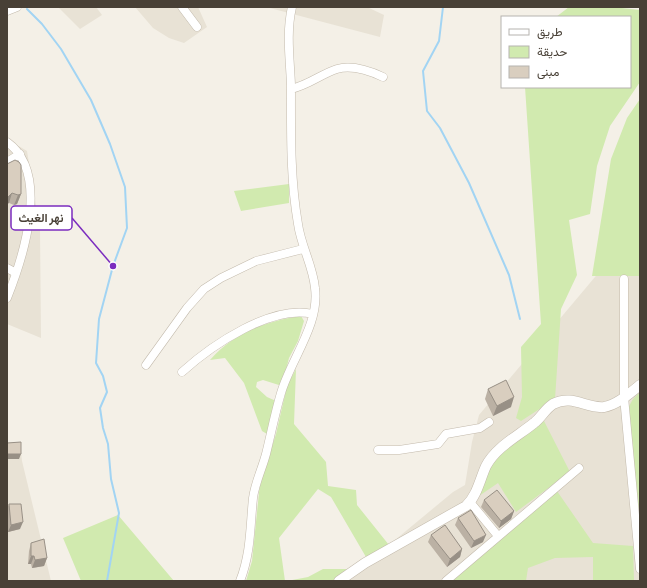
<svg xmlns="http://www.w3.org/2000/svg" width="647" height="588" font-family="'Asap Condensed',Vazirmatn,sans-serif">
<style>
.residential{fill:#e8e2d5}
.green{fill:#d1eaaf}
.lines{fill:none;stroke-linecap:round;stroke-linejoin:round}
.stream{stroke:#a2d4f3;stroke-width:2}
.minor-casing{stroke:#c3baac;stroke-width:9}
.tertiary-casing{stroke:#c3baac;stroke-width:11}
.minor{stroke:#fff;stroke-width:8}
.tertiary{stroke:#fff;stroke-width:10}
.wall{fill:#bbb1a4}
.shaded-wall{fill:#989086}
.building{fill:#d9cebf;stroke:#989086}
.leader{fill:none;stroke:#7b2cbf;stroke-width:1.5}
.callout-dot{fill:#7b2cbf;stroke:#fff;stroke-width:1.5}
.callout{fill:#fff;stroke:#7b2cbf;stroke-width:1.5}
.callout-label{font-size:12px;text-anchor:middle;font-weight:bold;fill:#484036}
</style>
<rect width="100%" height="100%" fill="#f4f0e7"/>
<!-- residential -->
<path class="residential" d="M58 7H96L102 15 80 29Z
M135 7H198L207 27 184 43 169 38 153 28Z
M266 7H367L384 15 380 37Z
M7 139 27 151 40 230 41 338 7 324Z
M640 221V581H333L347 569 389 545 453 492 465 485 472 442 479 415 637 227Z
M20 442 22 461 51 581H7V443Z"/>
<!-- green -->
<path class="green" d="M569 7H613L640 10V82L610 126 597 166 590 214 569 220 577 275 561 309 555 399 521 421 516 418 522 397 521 347 541 324 525 87H630V17H556Z
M640 99V276H592L611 159 627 118Z
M289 184V203L241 211 234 191Z
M301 316 304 321 298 341 289 358 282 386 263 380 257 382 256 387 267 397 276 401 267 434 262 431 244 383 225 358 210 360C233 333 267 321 301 316Z
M296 369 294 424 326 462 328 486 356 490 357 505 389 545 366 557 331 497 318 489 279 538 285 581H246L252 561 260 483 276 434 287 386Z
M640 392V533L628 408 633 399Z
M544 421 570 472 516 512 498 483 479 496 486 474 496 457Z
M557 491 593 543 633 546 634 581H593V557L555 558 528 568 526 581H450Z
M118 515 174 581H81L63 538Z
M323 569H347L333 581H287L308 577Z"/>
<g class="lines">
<!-- stream -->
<path class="stream" d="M443 7 439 41 423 71 427 111 440 128 469 183 509 275 520 319
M27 9 42 24 61 49 91 100 110 144 125 187 127 228 113 266 99 319 96 363 103 376 107 392 100 408 103 428 108 444 111 479 119 513 107 581"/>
<!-- minor casing -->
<g class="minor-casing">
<path id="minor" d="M182 7 197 27
M7 11 17 7
M291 89C309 85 321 74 337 69 351 65 370 71 383 77
M7 142C51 173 23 258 7 298
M7 162 20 154
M7 268 16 273
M624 279V397L640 569
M146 365 187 308 204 289 221 278 256 261 303 249
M182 372C212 345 272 304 313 314
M378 450H399L438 444 446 434 480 428 489 422
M470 502 498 536
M240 581C251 553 250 527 253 498 255 483 262 469 266 454 271 434 275 413 281 393 291 359 320 324 315 288 313 266 301 246 298 224 290 178 291 131 291 85 290 59 286 33 292 7
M446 581 579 468"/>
</g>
<!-- tertiary casing -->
<g class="tertiary-casing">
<path id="tertiary" d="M339 581 365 563 466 506C477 496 480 479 486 466 496 447 518 436 534 423 541 418 545 409 553 404 573 394 586 409 604 407 617 405 630 393 640 385"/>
</g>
<!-- minor -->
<use href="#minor" class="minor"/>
<!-- tertiary -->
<use href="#tertiary" class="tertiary"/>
</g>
<!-- wall -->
<path class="wall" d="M7 164 21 194 17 204 14 205 9 203 7 204Z
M488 389 511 407 493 416 485 399Z
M484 500 514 511 511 519 499 528 481 507Z
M9 504 20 529 8 532 7 509Z
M458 518 483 542 471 548 455 525Z
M431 535 462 549 460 557 447 567 428 542Z
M31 543 47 558 44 566 32 568 31 564H28L29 551Z"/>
<!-- shaded-wall -->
<path class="shaded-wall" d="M12 193 9 203 7 204 8 197Z
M21 194 17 204 14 205 18 195Z
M514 397 511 407 493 416 497 406Z
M7 454H21L19 459H7Z
M514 511 511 519 499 528 501 521Z
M23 522 20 529 8 532 11 525Z
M486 535 483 542 471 548 474 541Z
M462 549 460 557 447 567 450 559Z
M31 556H34L31 564H28Z
M47 558 44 566 32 568 35 560Z"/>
<!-- building -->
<path class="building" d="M15 160 19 162 21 165V194L18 195 12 193 8 197 7 196V164Z
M506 380 514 397 497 406 488 389Z
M21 442V454H7V443Z
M497 490 514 511 501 521 484 500Z
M9 504H21L23 522 11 525Z
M471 510 486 535 474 541 458 518Z
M445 525 462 549 450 559 431 535Z
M44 539 47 558 35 560 34 556H31V543Z"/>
<!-- callouts -->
<path class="leader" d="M113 266L72 218"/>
<circle class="callout-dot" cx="113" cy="266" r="4"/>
<rect class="callout" x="11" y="206" width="61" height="24" rx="4"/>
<g class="callout-label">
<text x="41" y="222">نهر الغيث</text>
</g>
<!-- border -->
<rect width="647" height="588" fill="none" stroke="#484036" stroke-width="16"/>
<!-- legend -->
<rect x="501" y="16" width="130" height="72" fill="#ffffff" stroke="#b6b3af"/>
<rect x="509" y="29" width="20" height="6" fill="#ffffff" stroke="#b6b3af"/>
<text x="537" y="36" font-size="12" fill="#484036">طريق</text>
<rect x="509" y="46" width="20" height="12" fill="#d1eaaf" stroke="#b6b3af"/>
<text x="537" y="56" font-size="12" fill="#484036">حديقة</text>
<rect x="509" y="66" width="20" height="12" fill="#d9cebf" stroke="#b6b3af"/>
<text x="537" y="76" font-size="12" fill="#484036">مبنى</text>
</svg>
